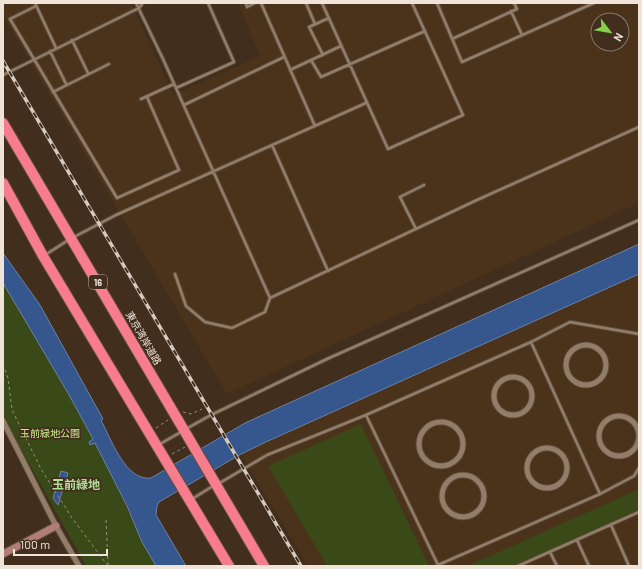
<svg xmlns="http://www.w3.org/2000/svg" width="642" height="569" font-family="Barlow,'Noto Sans JP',sans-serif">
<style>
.built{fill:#4a321b;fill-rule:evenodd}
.green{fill:#3a4918}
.water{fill:#35578d;stroke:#6d81a4}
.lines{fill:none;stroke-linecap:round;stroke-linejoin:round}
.lane-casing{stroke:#5b4c3c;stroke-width:4.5}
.street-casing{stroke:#5b4c3c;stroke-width:7}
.secondary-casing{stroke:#5b4c3c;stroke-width:9}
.highway-casing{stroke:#5b4c3c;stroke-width:12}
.path{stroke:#9c8c7f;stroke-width:1;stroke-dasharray:3 3;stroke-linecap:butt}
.lane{stroke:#937d69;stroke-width:2.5}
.street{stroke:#937d69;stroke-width:5}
.secondary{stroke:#b17d74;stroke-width:7}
.highway{stroke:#f77c8c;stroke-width:10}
.rail-casing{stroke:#d6c9bd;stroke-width:3.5}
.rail{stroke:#412e1d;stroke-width:2;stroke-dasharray:6;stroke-linecap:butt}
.labels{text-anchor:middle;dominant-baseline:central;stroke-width:3.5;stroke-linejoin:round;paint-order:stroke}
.shield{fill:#412e1d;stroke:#bcada1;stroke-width:1}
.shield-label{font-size:9px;font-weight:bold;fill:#f0e4d9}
.street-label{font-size:10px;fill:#f0e4d9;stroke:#412e1d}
.park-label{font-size:10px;fill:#cbec8b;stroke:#412e1d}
.quarter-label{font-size:12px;font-weight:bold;fill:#b3dc99;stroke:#412e1d}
</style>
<rect width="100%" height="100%" fill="#412e1d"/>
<!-- built -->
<path class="built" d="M3 3H131L173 95 260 56 238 3H639V203L227 394 3 16ZM598 20H622V44H598Z
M639 274V566H308L241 454Z"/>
<!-- green -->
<path class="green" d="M3 283C39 343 75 403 107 465 124 499 137 534 156 566H86L3 417Z
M361 424 429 566H327L268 466Z
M639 489V511L518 566H468Z"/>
<!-- water -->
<path class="water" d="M639 244V274L266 442 241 454 159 502 157 506 156 515 186 566H156L142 542 127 506 95 443 90 445 89 442 93 439 68 393 3 283V253L40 305 103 419 101 420C111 439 126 482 151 478L245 423Z
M61 471 68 473 58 505 53 498Z"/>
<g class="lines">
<!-- lane casing -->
<g class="lane-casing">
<path id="lane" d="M35 3 56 48
M136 3 163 59 270 298 477 200 639 127
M246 3 247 7 255 3
M261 3 315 126
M306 3 315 24
M322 3 388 149 463 115 412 3
M437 3 462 62 594 3
M36 6 10 19 117 198 179 170 147 97
M511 11 522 35
M452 39 517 9 514 3
M72 40 88 73
M50 51 66 84
M323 55 309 27 329 18
M311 60 321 77 425 31
M290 70 341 46
M3 75 139 8 143 3
M176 88 234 62 208 3
M53 92 109 64
M141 99 174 84
M184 105 284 57
M272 145 328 271
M416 229 400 197 424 185
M74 237 116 215 366 103
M45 255 70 239
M175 274 186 306 205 322 232 328 265 312 270 298
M531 342 600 494
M366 415 438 565 600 494 634 476 639 468
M186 429 211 415 327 359 639 220
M160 444 181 432
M218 484 267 455 366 415 531 342 570 322 639 334
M192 499 213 486
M611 525 629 566
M577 540 589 566
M550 552 557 566
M518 566 639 512"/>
</g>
<!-- street casing -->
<g class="street-casing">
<path id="street" d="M566 365a20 20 0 1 1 40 0a20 20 0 1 1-40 0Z
M494 396a19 19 0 1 1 38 0a19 19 0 1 1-38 0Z
M599 436a20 20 0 1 1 40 0a20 20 0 1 1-40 0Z
M3 421 56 526 79 566
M419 444a22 22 0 1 1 44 0a22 22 0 1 1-44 0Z
M527 468a20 20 0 1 1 40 0a20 20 0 1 1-40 0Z
M442 496a21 21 0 1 1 42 0a21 21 0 1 1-42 0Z"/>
</g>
<!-- secondary casing -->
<g class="secondary-casing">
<path id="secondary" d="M3 554 56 526"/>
</g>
<!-- highway casing -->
<g class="highway-casing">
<path id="highway" d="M3 123 264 566
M3 183 43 256 229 566"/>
</g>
<!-- path -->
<path class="path" d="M3 364 8 378 12 410 41 469 72 518 108 566
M183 412 191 414 202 409
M156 428 168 420
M172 454 185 447
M106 520 108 565"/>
<!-- lane -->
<use href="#lane" class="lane"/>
<!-- street -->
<use href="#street" class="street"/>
<!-- secondary -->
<use href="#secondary" class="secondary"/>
<!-- highway -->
<use href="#highway" class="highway"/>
<!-- rail casing -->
<g class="rail-casing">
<path id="rail" d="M3 61 301 566"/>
</g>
<!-- rail -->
<use href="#rail" class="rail"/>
</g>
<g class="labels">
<!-- shield labels -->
<rect class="shield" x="89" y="275" width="18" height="14" rx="3"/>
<g class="shield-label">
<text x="98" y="282">16</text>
</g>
<!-- street labels -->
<g class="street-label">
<text transform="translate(144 338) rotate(60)">東京湾岸道路</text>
</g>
<!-- park labels -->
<g class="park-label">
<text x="50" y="433">玉前緑地公園</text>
</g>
<!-- quarter labels -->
<g class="quarter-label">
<text x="76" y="484">玉前緑地</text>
</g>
</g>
<!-- border -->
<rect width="642" height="569" fill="none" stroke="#f0e4d9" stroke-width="8"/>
<!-- north arrow -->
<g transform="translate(610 32) rotate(121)"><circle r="19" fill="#412e1d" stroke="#877768"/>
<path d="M0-3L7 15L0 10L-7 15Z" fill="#86cf4c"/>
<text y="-6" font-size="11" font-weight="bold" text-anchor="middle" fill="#f0e4d9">N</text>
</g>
<!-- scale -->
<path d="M14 549v6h93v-6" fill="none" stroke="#f0e4d9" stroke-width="2"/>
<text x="20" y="549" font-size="12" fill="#f0e4d9" stroke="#412e1d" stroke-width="3" paint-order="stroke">100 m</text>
</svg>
